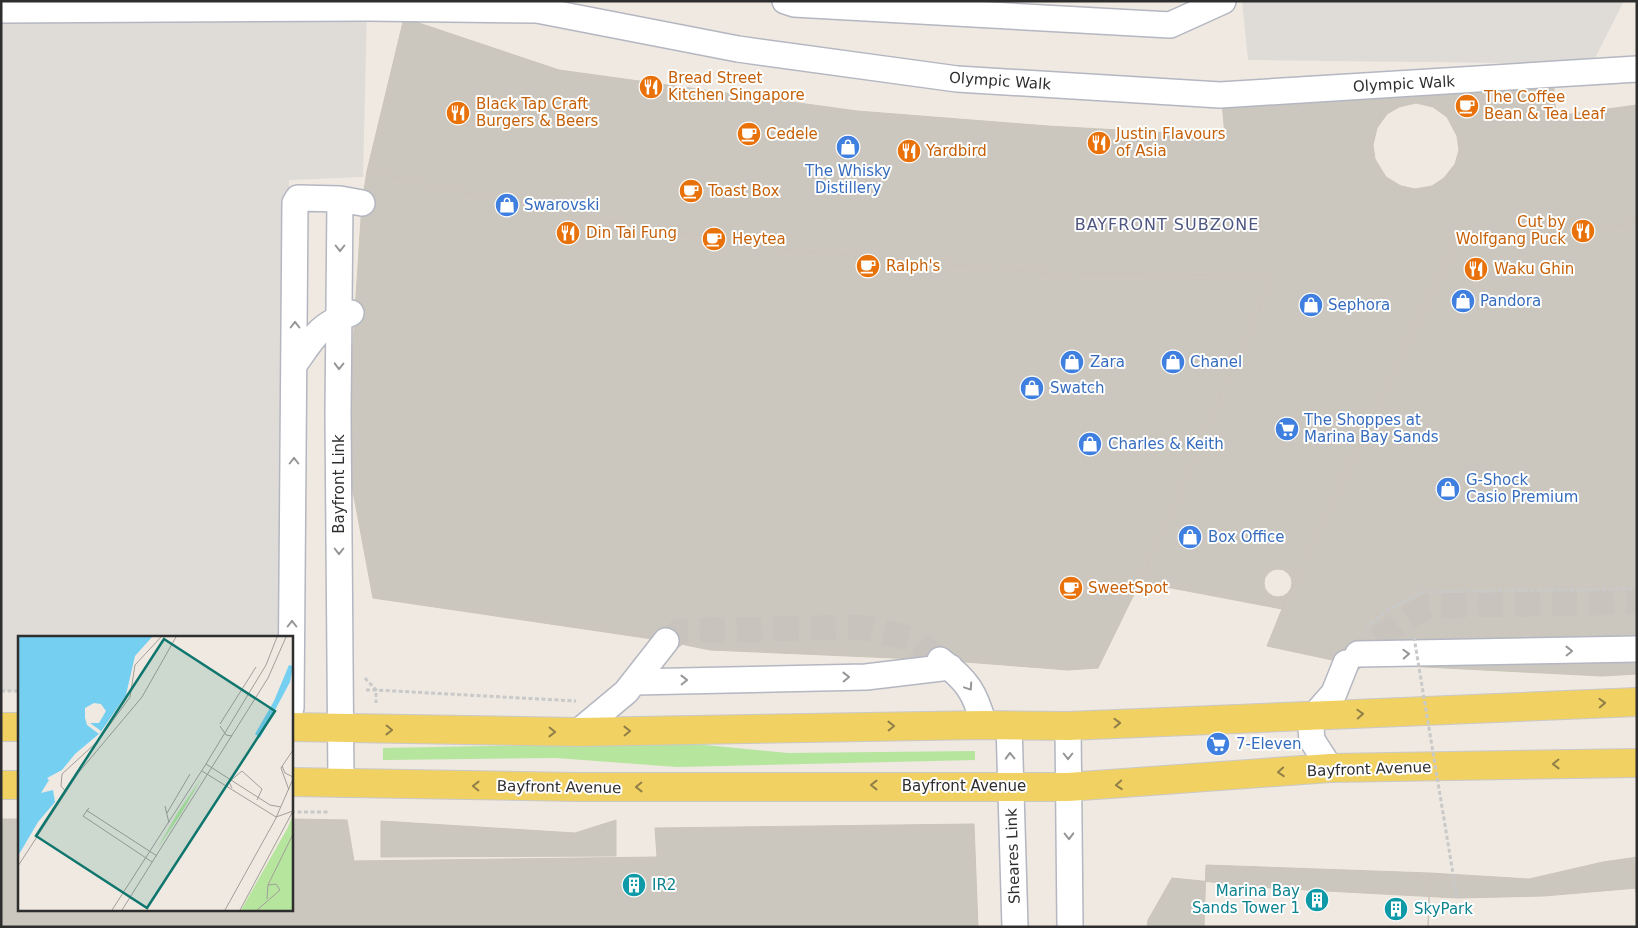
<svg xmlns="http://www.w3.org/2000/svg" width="1638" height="928" font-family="'DejaVu Sans',sans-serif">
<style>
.green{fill:#b6e59e}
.plaza{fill:#dfdcd8}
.building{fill:#cbc7bf;stroke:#cbc5ba;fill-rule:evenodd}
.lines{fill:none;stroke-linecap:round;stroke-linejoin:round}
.minor-tunnel{stroke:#c8c4bd;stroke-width:25;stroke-dasharray:25 12;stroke-linecap:butt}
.minor-casing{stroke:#b4b7c1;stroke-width:28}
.major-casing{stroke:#c9c9c9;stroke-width:30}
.path{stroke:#c9c9c9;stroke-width:3;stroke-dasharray:4 2.5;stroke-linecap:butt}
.minor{stroke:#fff;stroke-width:25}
.major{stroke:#f2d163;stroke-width:28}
.path-bridge{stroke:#c9c9c9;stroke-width:3;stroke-dasharray:4 2.5;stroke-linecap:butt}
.oneway{stroke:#969696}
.oneway2{stroke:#908048}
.labels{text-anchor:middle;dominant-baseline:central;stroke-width:4;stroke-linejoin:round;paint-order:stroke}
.food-label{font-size:15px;fill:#c56008;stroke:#fff;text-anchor:start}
.street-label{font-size:15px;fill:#2e2e2e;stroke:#fff}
.shop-label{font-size:15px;fill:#366cbe;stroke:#fff;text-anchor:start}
.culture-label{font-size:15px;fill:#0d838f;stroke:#fff;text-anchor:start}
.neighbourhood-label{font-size:16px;letter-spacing:1px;fill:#4d5680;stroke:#fff}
.inset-road{fill:none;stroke:#a29e99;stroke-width:1}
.view{fill:#0f766e;fill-opacity:0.15;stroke:#0f766e;stroke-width:2.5}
.inset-edge{fill:none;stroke:#2e2e2e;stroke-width:2.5}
</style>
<rect width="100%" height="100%" fill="#efe9e1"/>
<!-- green -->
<path class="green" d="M675 742 788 753 975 751V760L677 767 556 758 383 760V748Z"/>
<!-- plaza -->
<path class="plaza" d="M1242 1H1624L1592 64 1248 60Z
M1 8H367L363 177 289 180 292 688 291 637H19V691H1Z"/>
<!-- building -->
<path class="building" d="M404 18 559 70 857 111 1048 126 1225 136 1222 101 1553 78 1556 116 1637 105V223L1455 243 1282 609 1140 582 1273 276 1040 272 799 251 577 217 367 171ZM1416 103 1433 107 1447 117 1457 136 1459 150 1455 164 1444 178 1432 186 1415 189 1401 186 1386 177 1375 159 1373 145 1377 128 1387 114 1399 107Z
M367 171 577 217 799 251 1040 272 1273 276 1140 582 1098 668 1068 670 940 660 710 650 666 641 373 598 352 486 349 406 362 203Z
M1637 223V674L1602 676 1346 663 1267 646 1282 609 1455 243Z
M1264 583a14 14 0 1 1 28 0a14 14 0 1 1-28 0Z
M1 819H19V909H291V819L347 820 354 861 657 857 655 828 974 824 978 927H1Z
M616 820V856L381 857V821L575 833Z
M1637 857V897L1631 858Z
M1631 858 1637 897V927H1428L1430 873 1529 879 1603 862Z
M1206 865 1430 873 1428 927H1204Z
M1172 878 1271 888 1457 898 1544 896 1637 888V927H1147L1148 920Z"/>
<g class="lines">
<!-- minor-tunnel -->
<path class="minor-tunnel" d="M666 641 680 631 861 627 913 639 940 660
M1348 662 1399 623 1428 606 1637 602"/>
<!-- minor casing -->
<g class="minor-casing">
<path id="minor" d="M785 1 794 4 1170 25 1223 1
M1 10 367 8 537 10 738 49 957 79 1220 95 1637 69
M340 199 338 415 341 784
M294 365C314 337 318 326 351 313
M1358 654 1637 649
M940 660C967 680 975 692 984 725
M635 682 866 677 950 667
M291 708 295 203 298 198 340 199 362 203
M1009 725 1015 927
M1068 726 1070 927
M578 732 626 692 666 641
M1330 768 1312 740 1311 729 1313 717 1334 693 1346 663"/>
</g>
<!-- major casing -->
<g class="major-casing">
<path id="major" d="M1 727H19
M291 727 578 732 984 725 1068 726 1637 702
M291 782 577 787H1068L1330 768 1637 763
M1 785H19"/>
</g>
<!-- path -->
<path class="path" d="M1366 628 1388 610 1423 592 1637 589
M365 678 376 690 576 701
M366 690H376V703
M1 691H19
M291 812H328"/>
<!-- minor -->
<use href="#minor" class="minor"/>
<!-- major -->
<use href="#major" class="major"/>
<!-- path-bridge -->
<path class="path-bridge" d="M1414 637 1457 898"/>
</g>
<!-- one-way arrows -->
<defs><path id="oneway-chevron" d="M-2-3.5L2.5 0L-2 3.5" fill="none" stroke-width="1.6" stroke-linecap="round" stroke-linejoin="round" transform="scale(1.25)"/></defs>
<g class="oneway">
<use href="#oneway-chevron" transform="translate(340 248) rotate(90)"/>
<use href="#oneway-chevron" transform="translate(295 325) rotate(-90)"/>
<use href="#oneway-chevron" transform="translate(339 366) rotate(91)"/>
<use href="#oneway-chevron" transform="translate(294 461) rotate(-90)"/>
<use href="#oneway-chevron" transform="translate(339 551) rotate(90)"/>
<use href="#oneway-chevron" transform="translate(292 624) rotate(-90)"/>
<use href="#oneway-chevron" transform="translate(1569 651) rotate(-1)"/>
<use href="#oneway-chevron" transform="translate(1406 654) rotate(-3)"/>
<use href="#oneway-chevron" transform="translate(846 677) rotate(-1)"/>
<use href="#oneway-chevron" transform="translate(684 680) rotate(-1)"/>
<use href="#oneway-chevron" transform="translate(969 687) rotate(56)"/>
<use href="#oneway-chevron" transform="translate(1010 756) rotate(-91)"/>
<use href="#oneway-chevron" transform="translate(1068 756) rotate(90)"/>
<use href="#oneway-chevron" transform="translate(1069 836) rotate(89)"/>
</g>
<g class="oneway2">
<use href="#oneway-chevron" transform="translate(1602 703) rotate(-2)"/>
<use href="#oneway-chevron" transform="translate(1360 714) rotate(-3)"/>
<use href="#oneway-chevron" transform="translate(1117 723) rotate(-2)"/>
<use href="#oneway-chevron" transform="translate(891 726) rotate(-1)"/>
<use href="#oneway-chevron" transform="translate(389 730) rotate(1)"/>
<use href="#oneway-chevron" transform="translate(627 731) rotate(-1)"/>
<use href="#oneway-chevron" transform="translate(552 732) rotate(1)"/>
<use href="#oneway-chevron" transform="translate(1556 764) rotate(179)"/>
<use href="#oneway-chevron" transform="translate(1281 772) rotate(176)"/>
<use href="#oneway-chevron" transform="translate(874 785) rotate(180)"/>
<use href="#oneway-chevron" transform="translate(1119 785) rotate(176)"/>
<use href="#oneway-chevron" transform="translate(476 786) rotate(-179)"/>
<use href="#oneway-chevron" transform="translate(639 787) rotate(179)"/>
</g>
<!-- icons -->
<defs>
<g id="restaurant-disc" transform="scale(1.25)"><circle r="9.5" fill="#e8710a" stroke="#fff"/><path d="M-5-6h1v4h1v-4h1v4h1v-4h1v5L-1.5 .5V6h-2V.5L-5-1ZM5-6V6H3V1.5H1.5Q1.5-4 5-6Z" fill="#fff"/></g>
<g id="cafe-disc" transform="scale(1.25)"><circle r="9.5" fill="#e8710a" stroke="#fff"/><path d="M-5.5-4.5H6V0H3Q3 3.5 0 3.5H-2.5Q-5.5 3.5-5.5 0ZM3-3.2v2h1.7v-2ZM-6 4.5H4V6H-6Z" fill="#fff"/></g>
<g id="shop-disc" transform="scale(1.25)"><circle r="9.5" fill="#3f7fe0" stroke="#fff"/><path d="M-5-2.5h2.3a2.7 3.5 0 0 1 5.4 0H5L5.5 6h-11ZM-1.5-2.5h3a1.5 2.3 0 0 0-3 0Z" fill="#fff"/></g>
<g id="supermarket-disc" transform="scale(1.25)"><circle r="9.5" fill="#3f7fe0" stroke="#fff"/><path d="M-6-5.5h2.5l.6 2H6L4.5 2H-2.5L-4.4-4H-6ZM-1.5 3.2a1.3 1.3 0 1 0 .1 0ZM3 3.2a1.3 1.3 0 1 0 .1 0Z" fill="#fff"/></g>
<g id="building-disc" transform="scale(1.25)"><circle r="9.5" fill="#0f9aa8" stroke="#fff"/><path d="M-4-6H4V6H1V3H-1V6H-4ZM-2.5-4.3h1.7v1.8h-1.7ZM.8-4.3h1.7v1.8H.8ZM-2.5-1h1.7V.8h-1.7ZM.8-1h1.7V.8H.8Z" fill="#fff"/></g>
</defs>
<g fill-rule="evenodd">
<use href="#restaurant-disc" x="651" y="87"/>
<use href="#cafe-disc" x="1467" y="106"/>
<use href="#restaurant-disc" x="458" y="113"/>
<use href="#cafe-disc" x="749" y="134"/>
<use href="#restaurant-disc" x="1099" y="143"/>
<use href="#shop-disc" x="848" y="147"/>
<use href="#restaurant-disc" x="909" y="151"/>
<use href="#cafe-disc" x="691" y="191"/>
<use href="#shop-disc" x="507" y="205"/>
<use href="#restaurant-disc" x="1583" y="231"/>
<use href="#restaurant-disc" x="568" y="233"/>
<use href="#cafe-disc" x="714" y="239"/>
<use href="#cafe-disc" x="868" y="266"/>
<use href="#restaurant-disc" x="1476" y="269"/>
<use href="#shop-disc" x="1463" y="301"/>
<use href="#shop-disc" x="1311" y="305"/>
<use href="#shop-disc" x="1072" y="362"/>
<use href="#shop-disc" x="1173" y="362"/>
<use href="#shop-disc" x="1032" y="388"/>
<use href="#supermarket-disc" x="1287" y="429"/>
<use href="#shop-disc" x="1090" y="444"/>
<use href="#shop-disc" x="1448" y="489"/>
<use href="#shop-disc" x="1190" y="537"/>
<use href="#cafe-disc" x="1071" y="588"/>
<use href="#supermarket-disc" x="1218" y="744"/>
<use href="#building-disc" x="634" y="885"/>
<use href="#building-disc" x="1317" y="900"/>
<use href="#building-disc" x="1396" y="909"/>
</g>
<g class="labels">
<!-- food labels -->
<g class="food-label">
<text x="668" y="78">Bread Street<tspan x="668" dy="17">Kitchen Singapore</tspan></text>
<text x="1484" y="97">The Coffee<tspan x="1484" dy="17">Bean &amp; Tea Leaf</tspan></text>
<text x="476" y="104">Black Tap Craft<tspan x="476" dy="17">Burgers &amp; Beers</tspan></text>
<text x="766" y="134">Cedele</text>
<text x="1116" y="134">Justin Flavours<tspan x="1116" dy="17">of Asia</tspan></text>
<text x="926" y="151">Yardbird</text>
<text x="708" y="191">Toast Box</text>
<text x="1566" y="222" text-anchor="end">Cut by<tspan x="1566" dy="17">Wolfgang Puck</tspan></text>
<text x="586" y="233">Din Tai Fung</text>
<text x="732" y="239">Heytea</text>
<text x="886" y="266">Ralph's</text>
<text x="1494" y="269">Waku Ghin</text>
<text x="1088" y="588">SweetSpot</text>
</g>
<!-- street labels -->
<g class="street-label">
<text transform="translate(1000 81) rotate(4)">Olympic Walk</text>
<text transform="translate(1404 84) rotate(-3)">Olympic Walk</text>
<text transform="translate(339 484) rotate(-90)">Bayfront Link</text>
<text transform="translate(1369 769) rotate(-2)">Bayfront Avenue</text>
<text x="964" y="786">Bayfront Avenue</text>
<text transform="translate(559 787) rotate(1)">Bayfront Avenue</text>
<text transform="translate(1013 856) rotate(-92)">Sheares Link</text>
</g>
<!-- shop labels -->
<g class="shop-label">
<text x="848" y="171" text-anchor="middle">The Whisky<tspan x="848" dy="17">Distillery</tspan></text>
<text x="524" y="205">Swarovski</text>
<text x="1480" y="301">Pandora</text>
<text x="1328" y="305">Sephora</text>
<text x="1090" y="362">Zara</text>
<text x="1190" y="362">Chanel</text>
<text x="1050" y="388">Swatch</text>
<text x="1304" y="420">The Shoppes at<tspan x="1304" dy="17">Marina Bay Sands</tspan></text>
<text x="1108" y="444">Charles &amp; Keith</text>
<text x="1466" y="480">G-Shock<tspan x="1466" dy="17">Casio Premium</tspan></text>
<text x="1208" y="537">Box Office</text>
<text x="1236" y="744">7-Eleven</text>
</g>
<!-- culture labels -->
<g class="culture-label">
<text x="652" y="885">IR2</text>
<text x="1300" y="891" text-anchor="end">Marina Bay<tspan x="1300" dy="17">Sands Tower 1</tspan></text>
<text x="1414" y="909">SkyPark</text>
</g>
<!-- neighbourhood labels -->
<g class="neighbourhood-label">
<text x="1167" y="224">BAYFRONT SUBZONE</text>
</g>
</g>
<!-- overview -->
<g transform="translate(18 636)">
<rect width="275" height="275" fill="#efe9e1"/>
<path d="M184 141 163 178 139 213 160 176ZM275 179V274H223L269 193Z" fill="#b6e59e"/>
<path d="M0 1H134L117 20 108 59 82 97 57 118 44 134 29 142 31 144 23 157 35 154 37 166 20 186 0 220ZM271 29 275 30 272 46 242 102 237 98 256 65Z" fill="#75cff0"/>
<path d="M76 67 83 68 88 75 81 87H72L83 95 81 98 69 89 67 82V72Z" fill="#efe9e1"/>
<path class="inset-road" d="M202 88 238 31M202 90 208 99 214 100M188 128 252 169 263 171M264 130 267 137 275 141M184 135 258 181 275 175M214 152 211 146 224 135 244 153 239 164M271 154 263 132 275 114M48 156 43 150 44 138 80 105 112 61 117 29 143 1M147 170 151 187M71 172 65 180 134 226M68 174 139 220M149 177 172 138M0 230 61 136 124 61 158 1M249 263 250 249 275 198M94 274 188 128 248 29 259 1M104 274 250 42 268 1M207 274 257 184 275 143M222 274 275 175M239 274 262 254 258 248 250 249"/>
<path class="view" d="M146 3 257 75 129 272 18 200Z"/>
<rect width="275" height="275" class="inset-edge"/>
</g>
<!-- border -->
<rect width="1638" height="928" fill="none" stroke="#2e2e2e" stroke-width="5"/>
</svg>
